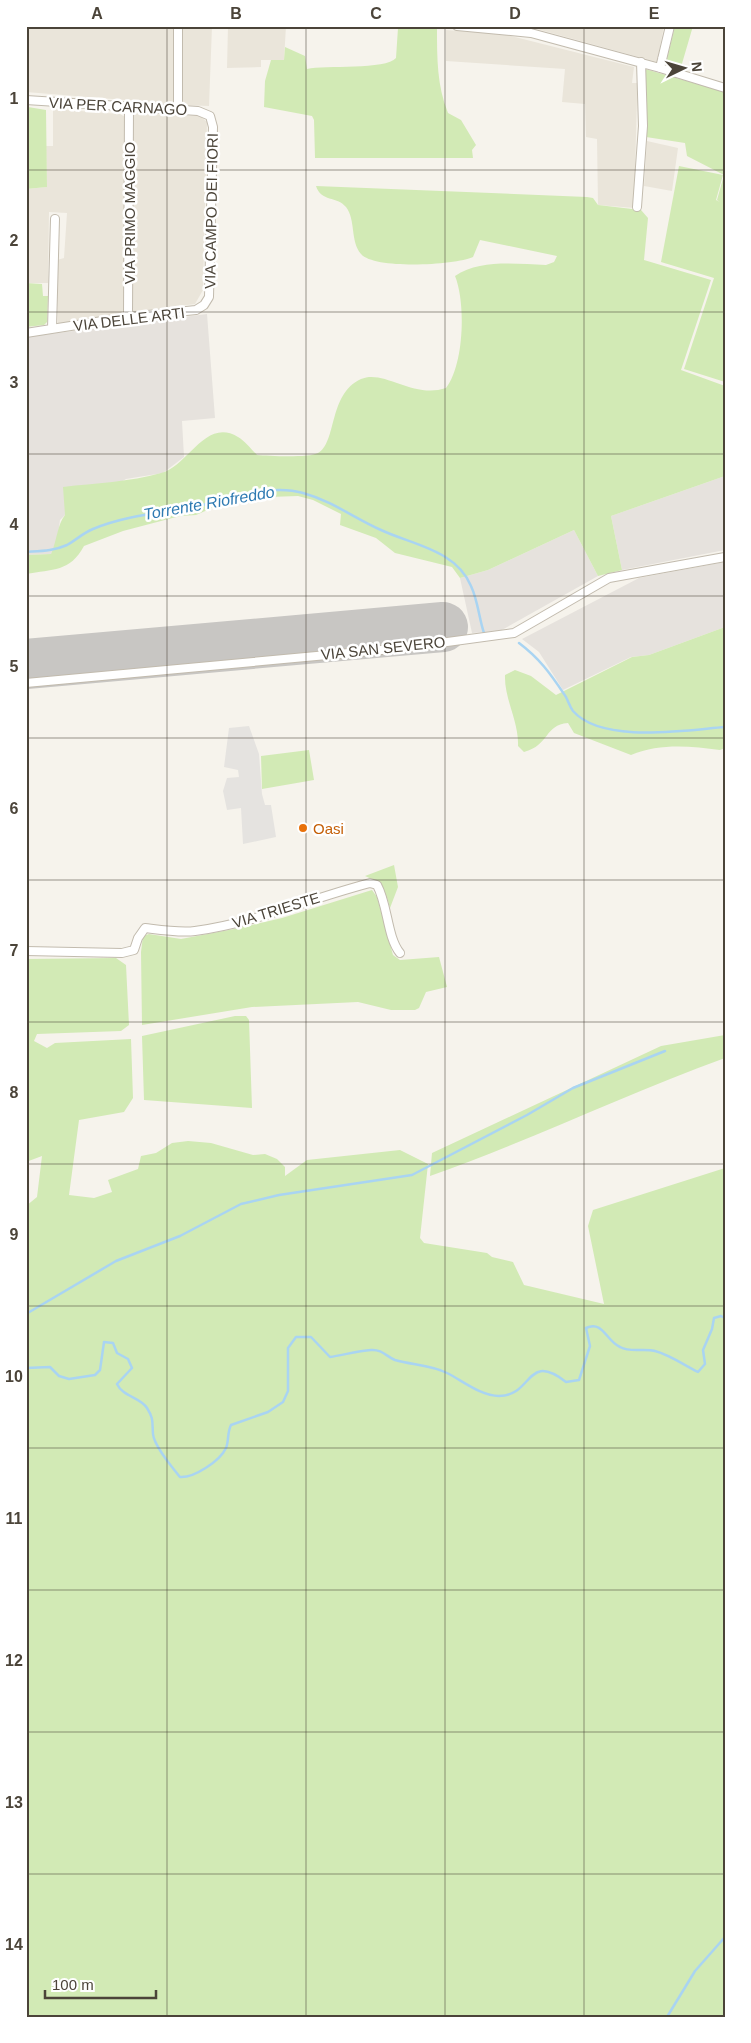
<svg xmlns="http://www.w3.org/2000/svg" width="751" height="2043" font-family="Helvetica,sans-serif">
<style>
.residential{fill:#eae5da}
.industrial{fill:#e6e2dd}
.green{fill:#d2eab5}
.parking{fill:#e5e3e0}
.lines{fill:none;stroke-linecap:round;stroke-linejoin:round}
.stream{stroke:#a9d4f2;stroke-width:2.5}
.runway{stroke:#c8c6c3;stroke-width:50}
.minor-casing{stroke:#c2bbae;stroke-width:10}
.minor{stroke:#fff;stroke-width:8}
.grid{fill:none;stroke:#4b4439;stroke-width:1;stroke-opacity:0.55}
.food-dot{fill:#e8710a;stroke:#fff;stroke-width:2}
.labels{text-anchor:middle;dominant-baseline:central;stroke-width:5;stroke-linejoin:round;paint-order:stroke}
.street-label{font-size:15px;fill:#4b4439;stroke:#fff}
.food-label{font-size:15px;fill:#c56008;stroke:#fff;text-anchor:start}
.water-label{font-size:16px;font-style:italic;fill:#2e7ab2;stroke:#fff}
.neatline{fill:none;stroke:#4b4439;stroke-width:2}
.grid-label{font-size:16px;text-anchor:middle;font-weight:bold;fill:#4b4439}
</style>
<rect width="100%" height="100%" fill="#f6f3ec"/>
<!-- residential -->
<path class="residential" d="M26 26H175L174 104 26 92Z
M182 26H212L209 106 182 105Z
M228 26H286L284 60H261V67L227 68Z
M526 26H664L657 62Z
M446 30 503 34 634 67 632 83H637V99L634 208 598 205 597 139 586 137 585 104 562 102 565 69 446 61Z
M53 109 120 114 125 117V313L58 324 57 260 64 258 67 213 49 212 48 283H26V189L47 187 46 146H53Z
M133 113 200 116 207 122 203 290 195 304 132 312Z
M647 141 678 148 672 191 644 186Z"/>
<!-- industrial -->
<path class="industrial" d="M207 314 215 418 182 421 184 457 163 473 126 479 65 515 60 520 57 541 51 554 26 555V337Z
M725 476V550L622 570 611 516Z
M574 530 598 576 500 631 472 633 460 578 488 570Z
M725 562V627L649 655 631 657 563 690 539 652 522 639 639 578Z"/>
<!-- green -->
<path class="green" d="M675 26H693L681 67 666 63Z
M398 28 437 29C437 58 437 86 448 113L461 120 476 145 472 150 473 158H315L314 120 312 116 264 107 265 81 271 60H284L285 47 305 56 307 69C325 65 386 70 396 58Z
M645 69 725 92V382L684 369 714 278 661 262 679 166 723 175 716 200 720 202 717 200 724 175 687 156 685 143 646 137Z
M28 107 46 110 47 187 26 189Z
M316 186 587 197 593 198 598 205 641 210 648 218 644 260 711 280 681 370 725 386V476L611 516 622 570 598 576 574 530 488 570 460 578 452 567 395 553 376 538 340 525 341 514 313 500 298 496 269 497 212 508 196 515 180 516 123 531 84 546C70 572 53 569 26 574V555L51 554C57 541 57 525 65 515L63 487C95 483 130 482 161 473 188 467 205 417 238 437 245 441 251 449 257 455 269 456 309 458 318 453 337 443 328 394 361 379 384 369 413 399 446 388 464 365 466 303 455 276 480 259 516 264 546 265L554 262 557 256 480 240 473 257C456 265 375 270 361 254 350 241 356 220 346 207 337 196 321 202 316 186Z
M26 283 42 284 43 296H48L47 322 44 325 26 327Z
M725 627V748L720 750C690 746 660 743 631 755L574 733 568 723C544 725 550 745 524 752L518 746C519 721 504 699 505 675L515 670 531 676 556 695 632 657 649 655Z
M309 750 314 780 262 789 261 756Z
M394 865 398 887 390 908C386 891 381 883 365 876Z
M372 890 377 897 393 955 400 960 439 957 447 987 426 992 419 1008 415 1010H391L358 1002 252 1007 142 1025 141 952 143 936 149 934 181 939 234 929 282 918Z
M116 958 126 965 129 1025 121 1031 37 1034 34 1041 47 1048 55 1043 131 1039 133 1098 124 1112 79 1120 69 1195 94 1198 112 1192 108 1180 138 1169 141 1156 156 1153 172 1143 188 1141 211 1143 253 1155 265 1154 277 1159 285 1167V1176L307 1160 400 1150 428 1164 420 1238 424 1243 487 1253 492 1257 513 1262 524 1285 604 1304 588 1226 593 1210 725 1168V2017H26V1206L37 1197 42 1156 26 1162V959Z
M235 1016H246L249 1020 252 1108 144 1100 142 1036Z
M725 1035V1058C625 1094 530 1141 430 1176L432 1153 661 1046Z"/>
<!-- parking -->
<path class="parking" d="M249 726 259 754 262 794 265 805H271L276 837 243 844 241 808 227 810 223 791 227 778 239 777 238 770 224 767 229 728Z"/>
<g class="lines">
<!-- stream -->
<path class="stream" d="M26 552C40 551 54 551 67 545 76 540 83 533 93 529 124 516 159 513 192 507 228 501 267 483 303 493 332 501 354 518 381 530 413 545 456 550 471 586 478 601 479 618 484 633
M519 643C539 658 550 673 564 694 568 699 569 706 573 711 602 744 686 730 725 727
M26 1314 116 1261 180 1236 241 1204 279 1195 412 1175 527 1115 573 1088 665 1051
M26 1368 50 1367 59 1376 69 1379 95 1375 100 1370 104 1342 113 1343 117 1353 128 1359 132 1368 117 1384C123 1397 140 1397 147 1408 154 1419 152 1422 153 1434 154 1446 172 1467 180 1477 194 1478 220 1461 226 1448 229 1441 227 1433 231 1425L268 1412 283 1402 288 1391V1348L296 1337H311L330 1357C343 1355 358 1351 371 1350 382 1349 387 1357 395 1360 412 1365 431 1365 447 1373 463 1381 481 1396 499 1396 533 1396 526 1351 566 1382L579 1380 590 1346 586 1328C603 1320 606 1341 620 1347 631 1353 643 1348 655 1351 670 1355 684 1365 698 1372L705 1364 703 1350 712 1329 714 1318 721 1316 725 1318
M667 2017 695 1971 725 1937"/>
<!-- runway -->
<path class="runway" d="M26 664 443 627"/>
<!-- minor casing -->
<g class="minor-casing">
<path id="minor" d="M457 26 531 33 660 68 725 88
M660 68 670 26
M26 100 198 111 210 116 213 127 209 297 204 305 196 310 128 317 26 333
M178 110V26
M637 207 643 126 641 62
M128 317 129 108
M52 329 55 219
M26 683 403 648 514 633 609 578 725 557
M26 951 122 953 134 950 138 938 145 928C161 930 180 933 195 931 255 923 312 898 370 883L377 885C388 905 387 937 400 953"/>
</g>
<!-- minor -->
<use href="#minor" class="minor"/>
</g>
<!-- grid -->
<path class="grid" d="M167 26V2017M306 26V2017M445 26V2017M584 26V2017M26 170H725M26 312H725M26 454H725M26 596H725M26 738H725M26 880H725M26 1022H725M26 1164H725M26 1306H725M26 1448H725M26 1590H725M26 1732H725M26 1874H725"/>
<!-- markers -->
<circle class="food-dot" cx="303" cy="828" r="5"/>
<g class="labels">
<!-- street labels -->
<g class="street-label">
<text transform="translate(118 106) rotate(3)">VIA PER CARNAGO</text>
<text transform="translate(211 211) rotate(-89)">VIA CAMPO DEI FIORI</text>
<text transform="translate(129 213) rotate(-90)">VIA PRIMO MAGGIO</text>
<text transform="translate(129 319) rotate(-7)">VIA DELLE ARTI</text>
<text transform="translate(383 648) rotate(-6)">VIA SAN SEVERO</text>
<text transform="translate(276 910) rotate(-17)">VIA TRIESTE</text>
</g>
<!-- food labels -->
<g class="food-label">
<text x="313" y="828">Oasi</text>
</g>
<!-- water labels -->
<g class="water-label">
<text transform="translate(209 503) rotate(-10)">Torrente Riofreddo</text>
</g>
</g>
<!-- border -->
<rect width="751" height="2043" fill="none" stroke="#ffffff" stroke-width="55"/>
<!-- north arrow -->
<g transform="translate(684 68) rotate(85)" stroke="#ffffff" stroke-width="4" paint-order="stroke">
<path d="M0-4L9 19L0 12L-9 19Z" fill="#4b4439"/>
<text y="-8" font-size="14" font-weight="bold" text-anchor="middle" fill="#4b4439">N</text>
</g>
<!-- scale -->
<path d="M45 1990v8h111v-8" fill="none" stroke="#4b4439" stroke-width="2.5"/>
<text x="52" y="1990" font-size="15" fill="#4b4439" stroke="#ffffff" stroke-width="4" paint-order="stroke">100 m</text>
<rect x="28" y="28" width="696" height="1988" class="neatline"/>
<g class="grid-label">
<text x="97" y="19">A</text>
<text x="236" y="19">B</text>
<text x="376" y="19">C</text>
<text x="515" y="19">D</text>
<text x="654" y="19">E</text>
<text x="14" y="104">1</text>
<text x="14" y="246">2</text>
<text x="14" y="388">3</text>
<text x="14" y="530">4</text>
<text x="14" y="672">5</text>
<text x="14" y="814">6</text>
<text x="14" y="956">7</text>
<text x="14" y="1098">8</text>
<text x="14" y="1240">9</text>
<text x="14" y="1382">10</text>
<text x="14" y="1524">11</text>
<text x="14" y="1666">12</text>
<text x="14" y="1808">13</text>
<text x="14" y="1950">14</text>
</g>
</svg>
